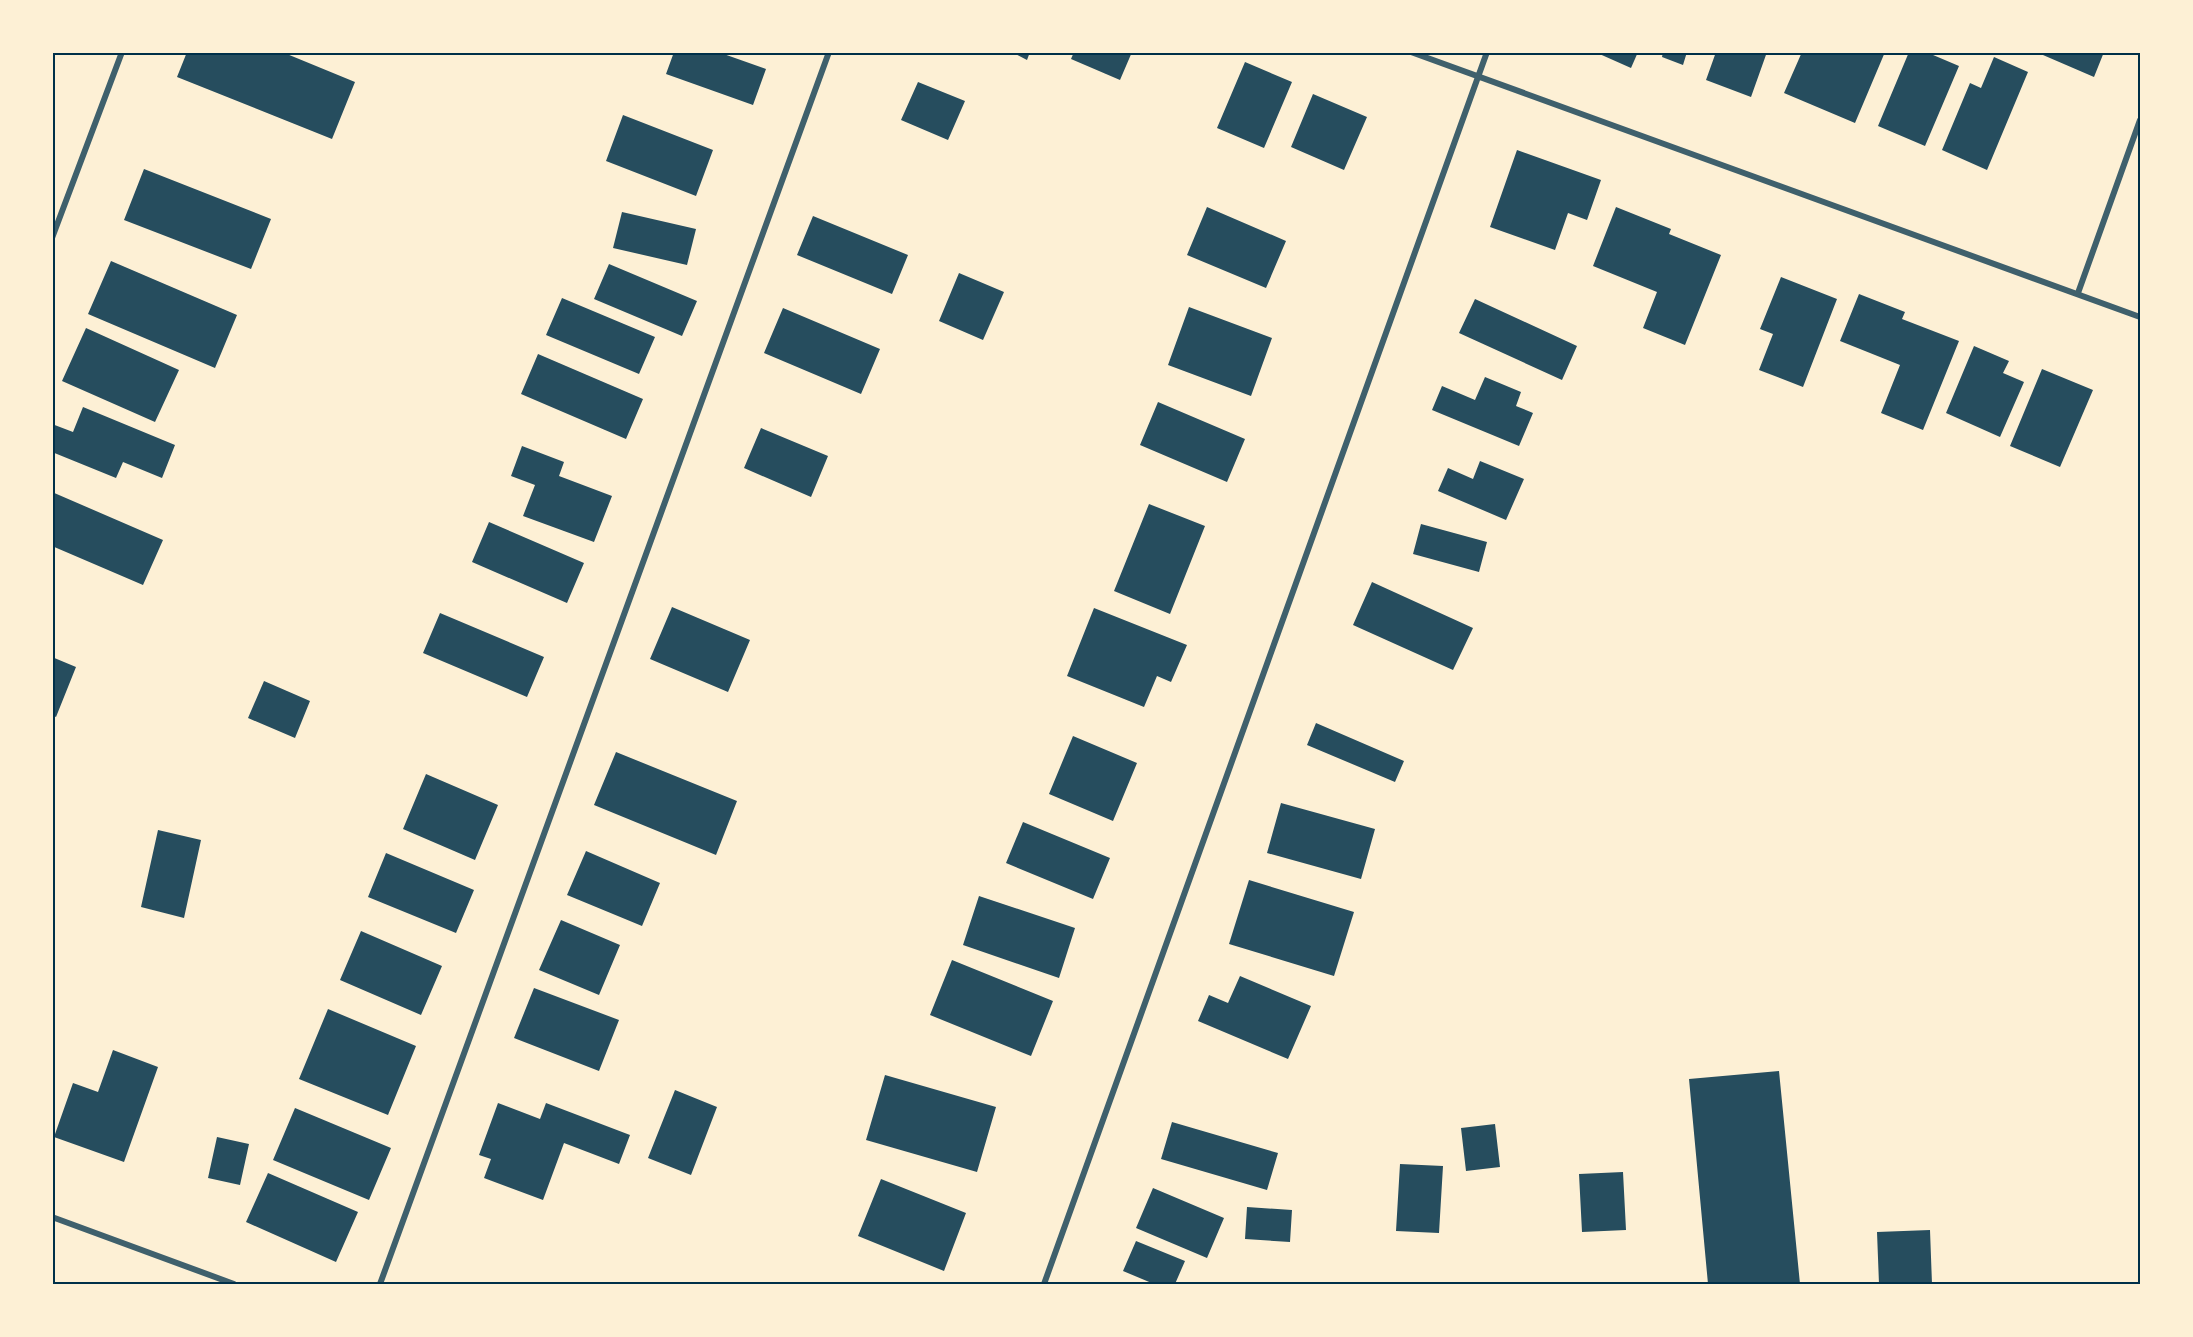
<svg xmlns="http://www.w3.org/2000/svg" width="2193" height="1337" font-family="'Varela Round',sans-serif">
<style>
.building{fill:#264d5e}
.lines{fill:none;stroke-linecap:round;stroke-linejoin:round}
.minor{stroke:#3f606c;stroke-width:6}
.neatline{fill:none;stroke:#003049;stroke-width:2}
</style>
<rect width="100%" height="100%" fill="#fdf0d5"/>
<!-- building -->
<path class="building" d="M187 52H282L355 82 332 139 177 77Z
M674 52H718L766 69 753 105 666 74Z
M1012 52H1030L1027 60Z
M1074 52H1132L1120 80 1071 59Z
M1595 52H1638L1631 68Z
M1663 52H1687L1683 65 1662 57Z
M1716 52H1767L1751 97 1706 80Z
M1802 52H1885L1855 123 1784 93Z
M1909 52H1926L1959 66 1925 146 1878 126Z
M2036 52H2104L2094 77Z
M1994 57 2028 72 1987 170 1942 150 1970 83 1981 88Z
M1245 62 1292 82 1264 148 1217 128Z
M918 82 965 101 948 140 901 120Z
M1313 94 1367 117 1344 170 1291 147Z
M623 115 713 150 696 196 606 161Z
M1517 150 1601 180 1587 220 1568 213 1555 250 1490 227Z
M144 169 271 219 251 269 124 220Z
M1207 207 1286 241 1266 288 1187 255Z
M1616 207 1671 229 1669 234 1721 255 1685 345 1643 328 1657 292 1593 266Z
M622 212 696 229 687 265 613 248Z
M813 216 908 255 892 294 797 255Z
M111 261 237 315 215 368 88 314Z
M609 264 697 301 682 336 594 299Z
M959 273 1004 292 983 340 939 321Z
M1781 277 1837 299 1803 387 1759 370 1773 334 1760 329Z
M1859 294 1905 312 1902 319 1959 341 1923 430 1881 413 1900 365 1840 341Z
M562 298 655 337 639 374 546 335Z
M1475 299 1577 346 1562 380 1459 333Z
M1189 307 1272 338 1251 396 1168 365Z
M783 308 880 349 861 394 764 353Z
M86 328 179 370 155 422 62 381Z
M1974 346 2009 361 2003 373 2024 382 2000 437 1946 413Z
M538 354 643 399 626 439 521 394Z
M2042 369 2093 390 2060 467 2010 446Z
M1485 377 1521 392 1516 406 1533 413 1519 446 1432 410 1442 386 1475 400Z
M1158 402 1245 439 1227 482 1140 445Z
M83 407 175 445 162 478 123 462 116 478 52 452V424L73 432Z
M761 428 828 456 811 497 744 468Z
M522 446 564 462 559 476 612 496 594 542 523 516 535 485 511 476Z
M1480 461 1524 479 1506 520 1438 491 1448 468 1473 479Z
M52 492 163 540 143 585 52 546Z
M1149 504 1205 526 1170 614 1114 591Z
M489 522 584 563 567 603 472 562Z
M1421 524 1487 542 1479 572 1413 554Z
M1372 582 1473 628 1453 670 1353 625Z
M672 607 750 640 728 692 650 659Z
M1094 608 1187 645 1171 682 1157 676 1144 707 1067 676Z
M440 613 544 657 527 697 423 653Z
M52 657 76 667 56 717 52 715Z
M264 681 310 701 295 738 248 718Z
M1316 723 1404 761 1395 782 1307 745Z
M1073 736 1137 763 1113 821 1049 794Z
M616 752 737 801 716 855 594 805Z
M426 774 498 805 475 860 403 829Z
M1281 803 1375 829 1361 879 1267 853Z
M1023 822 1110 858 1093 899 1006 863Z
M158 830 201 840 184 918 141 907Z
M586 851 660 883 642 926 567 895Z
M386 853 474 890 456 933 368 897Z
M1249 880 1354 912 1334 976 1229 944Z
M979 896 1075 928 1059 978 963 945Z
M561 920 620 945 599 995 539 970Z
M361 931 442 966 421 1015 340 980Z
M952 960 1053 1001 1031 1056 930 1015Z
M1240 976 1311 1006 1288 1059 1198 1021 1209 995 1228 1003Z
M534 988 619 1020 599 1071 514 1038Z
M328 1009 416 1046 388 1115 299 1079Z
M113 1050 158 1067 124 1162 54 1137 73 1083 98 1092Z
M1779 1071 1800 1284H1708L1689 1079Z
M885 1075 996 1107 977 1172 866 1140Z
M675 1090 717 1107 691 1175 648 1158Z
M498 1103 540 1119 546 1103 630 1135 619 1164 564 1143 543 1200 484 1178 491 1159 479 1155Z
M295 1108 391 1148 369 1200 273 1160Z
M1172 1122 1278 1153 1267 1190 1161 1159Z
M1495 1124 1500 1167 1466 1171 1461 1128Z
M217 1137 249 1144 240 1185 208 1178Z
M1400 1164 1443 1166 1439 1233 1396 1231Z
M1623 1172 1626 1230 1582 1232 1579 1174Z
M268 1173 358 1212 336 1262 246 1222Z
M881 1179 966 1213 944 1271 858 1236Z
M1153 1188 1224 1218 1207 1258 1136 1228Z
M1247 1207 1292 1210 1290 1242 1245 1239Z
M1930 1230 1932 1284H1879L1877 1232Z
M1136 1241 1185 1261 1175 1284H1154L1123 1271Z"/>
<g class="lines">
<!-- minor -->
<path class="minor" d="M1411 52 2140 317
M52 238 122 52
M2078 293 2140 120
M52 1217 234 1284
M380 1284 829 52
M1044 1284 1487 52"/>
</g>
<!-- border -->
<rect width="2193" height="1337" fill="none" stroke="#fdf0d5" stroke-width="108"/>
<rect x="54" y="54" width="2085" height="1229" class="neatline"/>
</svg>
